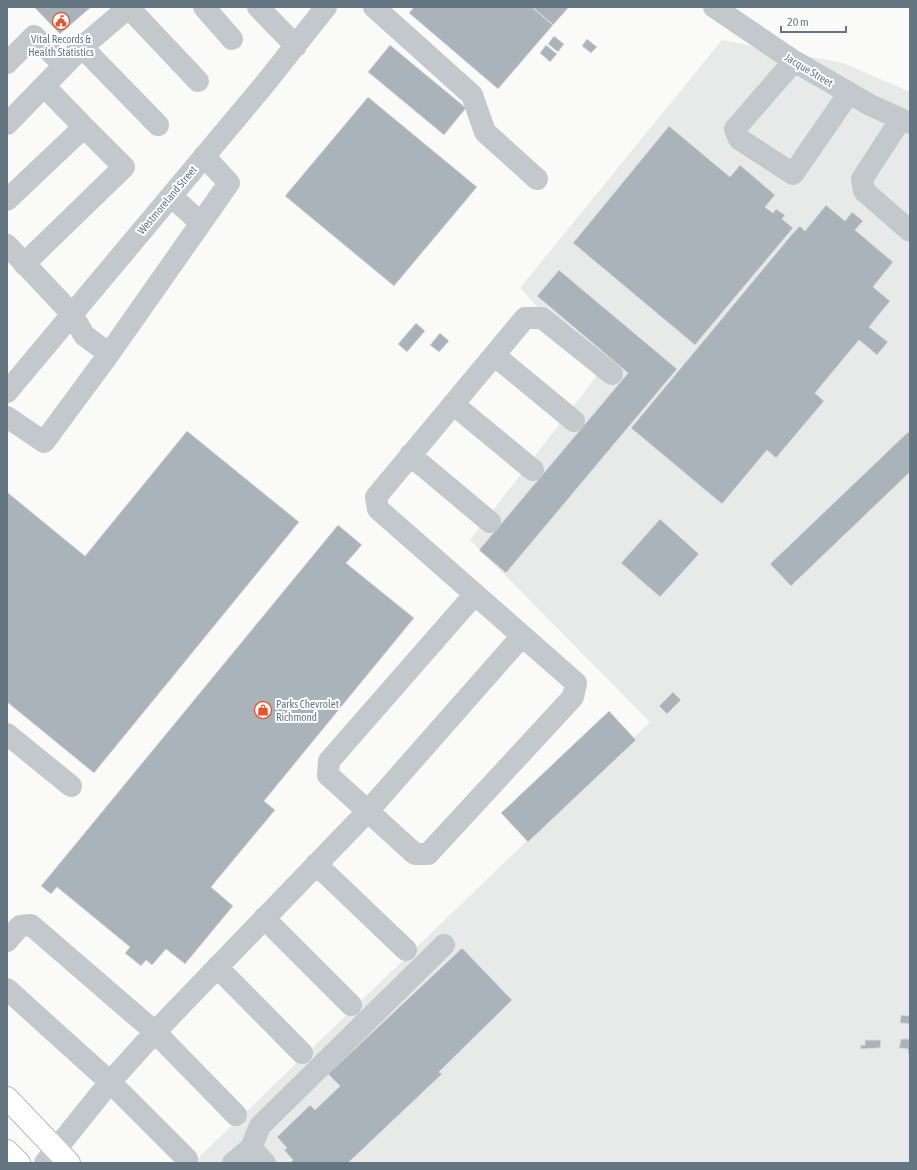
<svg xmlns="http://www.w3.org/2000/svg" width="917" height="1170" font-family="'Asap Condensed',sans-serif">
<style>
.built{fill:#e8e9e9}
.building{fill:#aab3b9;stroke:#dcdcda}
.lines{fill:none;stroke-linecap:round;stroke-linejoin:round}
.major-casing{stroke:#b5babe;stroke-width:24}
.minor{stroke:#c3c8cc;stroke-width:22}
.major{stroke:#fff;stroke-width:22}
.labels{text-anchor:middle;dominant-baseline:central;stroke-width:4;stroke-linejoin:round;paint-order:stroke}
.poi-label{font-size:11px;fill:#657683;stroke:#fff}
.street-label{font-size:11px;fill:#657683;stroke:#fff}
</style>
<rect width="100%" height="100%" fill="#fafaf8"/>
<!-- built -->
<path class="built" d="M722 40 843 63 910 92V1163H193L650 722 470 540 599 373 520 288Z"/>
<!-- building -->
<path class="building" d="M34 7H91L60 34Z
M414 7H532L553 25 498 89 409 13Z
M532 7H569L553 25Z
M554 36 564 44 558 52 548 44Z
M587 39 597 47 591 53 582 46Z
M390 45 466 108 444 135 368 72Z
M546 45 557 54 550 62 540 53Z
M368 97 477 187 394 286 285 196Z
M669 126 730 177 740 165 775 195 765 207 773 213 776 209 785 215 782 219 793 228 695 345 573 243Z
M826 205 845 221 852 212 863 221 855 230 893 262 873 287 890 301 869 327 888 342 877 355 859 340 815 393 824 401 776 458 767 450 722 504 631 428 793 233 800 226 805 231Z
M559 270 677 369 506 573 479 550 628 373 537 296Z
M416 323 425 331 407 352 398 344Z
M440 333 449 341 439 352 430 345Z
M187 431 299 522 94 773 7 702V492L85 556Z
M908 432 910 434V472L791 586 770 564Z
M660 519 699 554 660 597 621 563Z
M338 525 362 545 346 563 414 618 264 801 275 810 211 887 233 906 185 964 166 949 152 965 146 960 141 966 125 953 130 947 57 887 51 894 41 886Z
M673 692 681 700 667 714 659 706Z
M609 711 636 740 528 842 501 813Z
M462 948 512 1000 439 1072 442 1074 348 1163H290L293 1160 284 1150 287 1148 277 1137 310 1105 315 1110 340 1086 328 1074Z
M901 1015 910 1016V1024L900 1023Z
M901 1039H910V1054H908V1049L899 1048Z
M865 1040H881L880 1048 861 1049 860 1045H865Z"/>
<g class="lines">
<!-- major casing -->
<g class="major-casing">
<path id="major" d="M7 1098 69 1163
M7 1151 19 1163"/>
</g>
<!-- minor -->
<path class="minor" d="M128 7 198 81
M204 7 232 39
M258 7 296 46
M374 7 472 95 485 132 537 179
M714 7 794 61 870 105 910 123
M82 47 158 125
M794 61 735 129 739 139 793 174 849 93
M7 63 34 36 64 65
M45 87 84 127
M901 119 862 179 864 191 910 231
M7 124 82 47 129 7
M7 200 84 127 124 167 24 264
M201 223 229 183 204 156
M7 245 72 314 84 335 109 354 44 442 7 417
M109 354 201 223 171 196
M494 355 574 421
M7 392 264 85 326 7
M453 404 533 470
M410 455 490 522
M475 594 329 761 328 775 415 854H428L573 697 576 683 378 509 376 497 525 318H542L612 374
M7 734 71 786
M316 864 406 950
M264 918 351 1005
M7 941 20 926 31 925 155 1032 236 1115
M217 967 302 1053
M7 989 110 1082 187 1159
M251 1148 260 1126 444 945
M45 1163 110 1082 155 1032 368 811 522 636
M233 1163 251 1148 265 1163"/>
<!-- major -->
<use href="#major" class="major"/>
</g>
<!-- icons -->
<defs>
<g id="civic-ring" transform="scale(0.9)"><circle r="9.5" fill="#fff" stroke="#e4572e" stroke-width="1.5"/><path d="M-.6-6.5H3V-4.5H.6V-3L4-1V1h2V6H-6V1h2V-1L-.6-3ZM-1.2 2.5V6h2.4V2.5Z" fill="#e4572e"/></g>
<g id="shop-ring" transform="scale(0.9)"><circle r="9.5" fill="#fff" stroke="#e4572e" stroke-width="1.5"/><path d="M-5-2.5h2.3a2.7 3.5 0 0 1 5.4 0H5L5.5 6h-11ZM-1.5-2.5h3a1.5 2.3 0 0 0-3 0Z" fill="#e4572e"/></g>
</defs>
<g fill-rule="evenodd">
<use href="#civic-ring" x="61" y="21"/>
<use href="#shop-ring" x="263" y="710"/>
</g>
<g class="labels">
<!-- poi labels -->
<g class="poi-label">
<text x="61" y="39">Vital Records &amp;<tspan x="61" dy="13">Health Statistics</tspan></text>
<text x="276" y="704" text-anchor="start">Parks Chevrolet<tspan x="276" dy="13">Richmond</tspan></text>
</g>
<!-- street labels -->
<g class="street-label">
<text transform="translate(809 70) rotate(31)">Jacque Street</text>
<text transform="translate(167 200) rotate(-50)">Westmoreland Street</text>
</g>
</g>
<!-- border -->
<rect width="917" height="1170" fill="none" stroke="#657683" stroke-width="16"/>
<!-- scale -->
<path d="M781 26v6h65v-6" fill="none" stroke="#657683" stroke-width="2"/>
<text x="787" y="26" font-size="12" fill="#657683" stroke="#ffffff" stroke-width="3" paint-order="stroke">20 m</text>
</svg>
